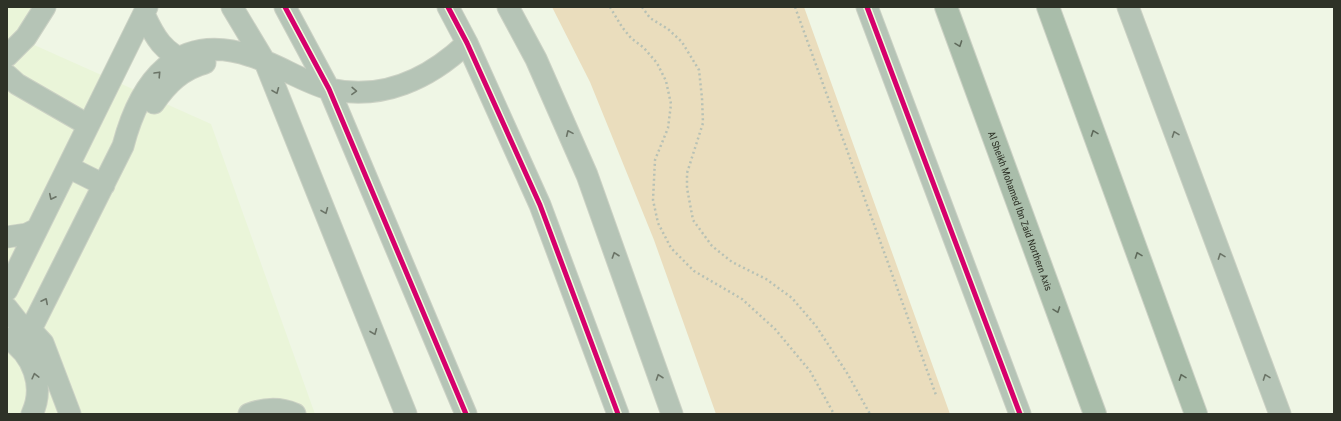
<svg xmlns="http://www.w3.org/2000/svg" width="1341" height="421" font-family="'Roboto Condensed',sans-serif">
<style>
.built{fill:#eaf5d9}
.green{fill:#eaddbd}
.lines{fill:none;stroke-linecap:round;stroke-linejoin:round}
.minor-casing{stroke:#cbd1c4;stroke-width:23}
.highway-casing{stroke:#cbd1c4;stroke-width:24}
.path{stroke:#b7c1b5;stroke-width:2.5;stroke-dasharray:2 3;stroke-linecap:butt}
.minor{stroke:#b5c4b6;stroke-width:21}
.highway{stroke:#a9bdaa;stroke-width:22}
.cycleway-casing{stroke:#f0fcdf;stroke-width:8}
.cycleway{stroke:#d6006c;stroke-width:5}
.oneway{stroke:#5f6a5b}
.oneway2{stroke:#6b7467}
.labels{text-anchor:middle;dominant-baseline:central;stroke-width:3.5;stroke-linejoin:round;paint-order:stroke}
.street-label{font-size:10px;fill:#2e3227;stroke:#f0fcdf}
</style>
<rect width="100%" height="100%" fill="#eff6e5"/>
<!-- built -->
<path class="built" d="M7 7H52L32 44 211 124 315 414H7Z"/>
<!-- green -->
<path class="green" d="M552 7H804L950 414H716L654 240 590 82Z"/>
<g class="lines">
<!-- minor casing -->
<g class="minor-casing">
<path id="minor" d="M232 7 265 62 406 414
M285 7 329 89 466 414
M448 7 467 43 540 205 618 414
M508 7 536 59 587 175 672 414
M867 7 1020 414
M1128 7 1280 414
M144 14C155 38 163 52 189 63
M7 56 26 37 45 7
M7 75 17 84 88 125
M154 103C167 84 182 69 205 63
M68 167 104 185
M7 237 27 234 37 229
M7 290 147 7
M7 308 18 322 31 330 43 343 70 414
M7 338C33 354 45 386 32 414
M21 349 123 146C140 81 177 31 251 56 277 64 303 82 329 89 382 101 429 79 467 43
M249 414C265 408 279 407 295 414"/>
</g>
<!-- highway casing -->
<g class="highway-casing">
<g id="highway">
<path id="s1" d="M946 7 1095 414"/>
<path d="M1048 7 1196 414"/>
</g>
</g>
<!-- path -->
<path class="path" d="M610 7 622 27 631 38 644 48 657 63 666 81 671 104 668 128 655 160 653 200 658 223 671 248 694 271 742 299 775 329 810 371 834 414
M642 7 650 18 668 29 682 42 699 70 702 98 703 123 687 173V188L693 220 712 246 732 262 766 279 792 298 816 326 847 373 870 414
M795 7 936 395"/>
<!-- minor -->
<use href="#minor" class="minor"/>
<!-- highway -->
<use href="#highway" class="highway"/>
<!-- cycleway casing -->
<g class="cycleway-casing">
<path id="cycleway" d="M285 7 329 89 466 414
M448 7 467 43 540 205 618 414
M867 7 1020 414"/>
</g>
<!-- cycleway -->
<use href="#cycleway" class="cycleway"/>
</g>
<!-- one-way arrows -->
<defs><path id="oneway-chevron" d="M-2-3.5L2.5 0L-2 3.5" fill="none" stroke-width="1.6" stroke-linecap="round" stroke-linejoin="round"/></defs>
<g class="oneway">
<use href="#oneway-chevron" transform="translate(959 44) rotate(70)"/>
<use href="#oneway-chevron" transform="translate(1094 133) rotate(-110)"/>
<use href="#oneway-chevron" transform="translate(1138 255) rotate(-110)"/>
<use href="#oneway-chevron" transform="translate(1057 310) rotate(70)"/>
<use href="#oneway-chevron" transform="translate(1182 377) rotate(-110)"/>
</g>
<g class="oneway2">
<use href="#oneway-chevron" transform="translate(158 74) rotate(-47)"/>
<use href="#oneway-chevron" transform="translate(276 91) rotate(68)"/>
<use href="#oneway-chevron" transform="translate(354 91) rotate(2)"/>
<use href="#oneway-chevron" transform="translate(569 133) rotate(-114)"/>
<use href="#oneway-chevron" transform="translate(1175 134) rotate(-110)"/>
<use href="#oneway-chevron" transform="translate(52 197) rotate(116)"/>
<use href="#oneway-chevron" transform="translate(325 211) rotate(68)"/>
<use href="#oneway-chevron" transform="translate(615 255) rotate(-109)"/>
<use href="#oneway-chevron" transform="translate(1221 256) rotate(-110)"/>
<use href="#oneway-chevron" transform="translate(45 301) rotate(-63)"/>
<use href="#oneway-chevron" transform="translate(374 332) rotate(68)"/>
<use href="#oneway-chevron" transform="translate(35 376) rotate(-104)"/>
<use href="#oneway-chevron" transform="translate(659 377) rotate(-109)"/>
<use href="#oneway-chevron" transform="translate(1266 377) rotate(-110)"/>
</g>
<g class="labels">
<!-- street labels -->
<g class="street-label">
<text stroke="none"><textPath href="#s1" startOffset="217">Al Sheikh Mohamed Ibn Zaid Northern Axis</textPath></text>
</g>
</g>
<!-- border -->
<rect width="1341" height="421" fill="none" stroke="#2e3227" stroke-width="16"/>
</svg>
